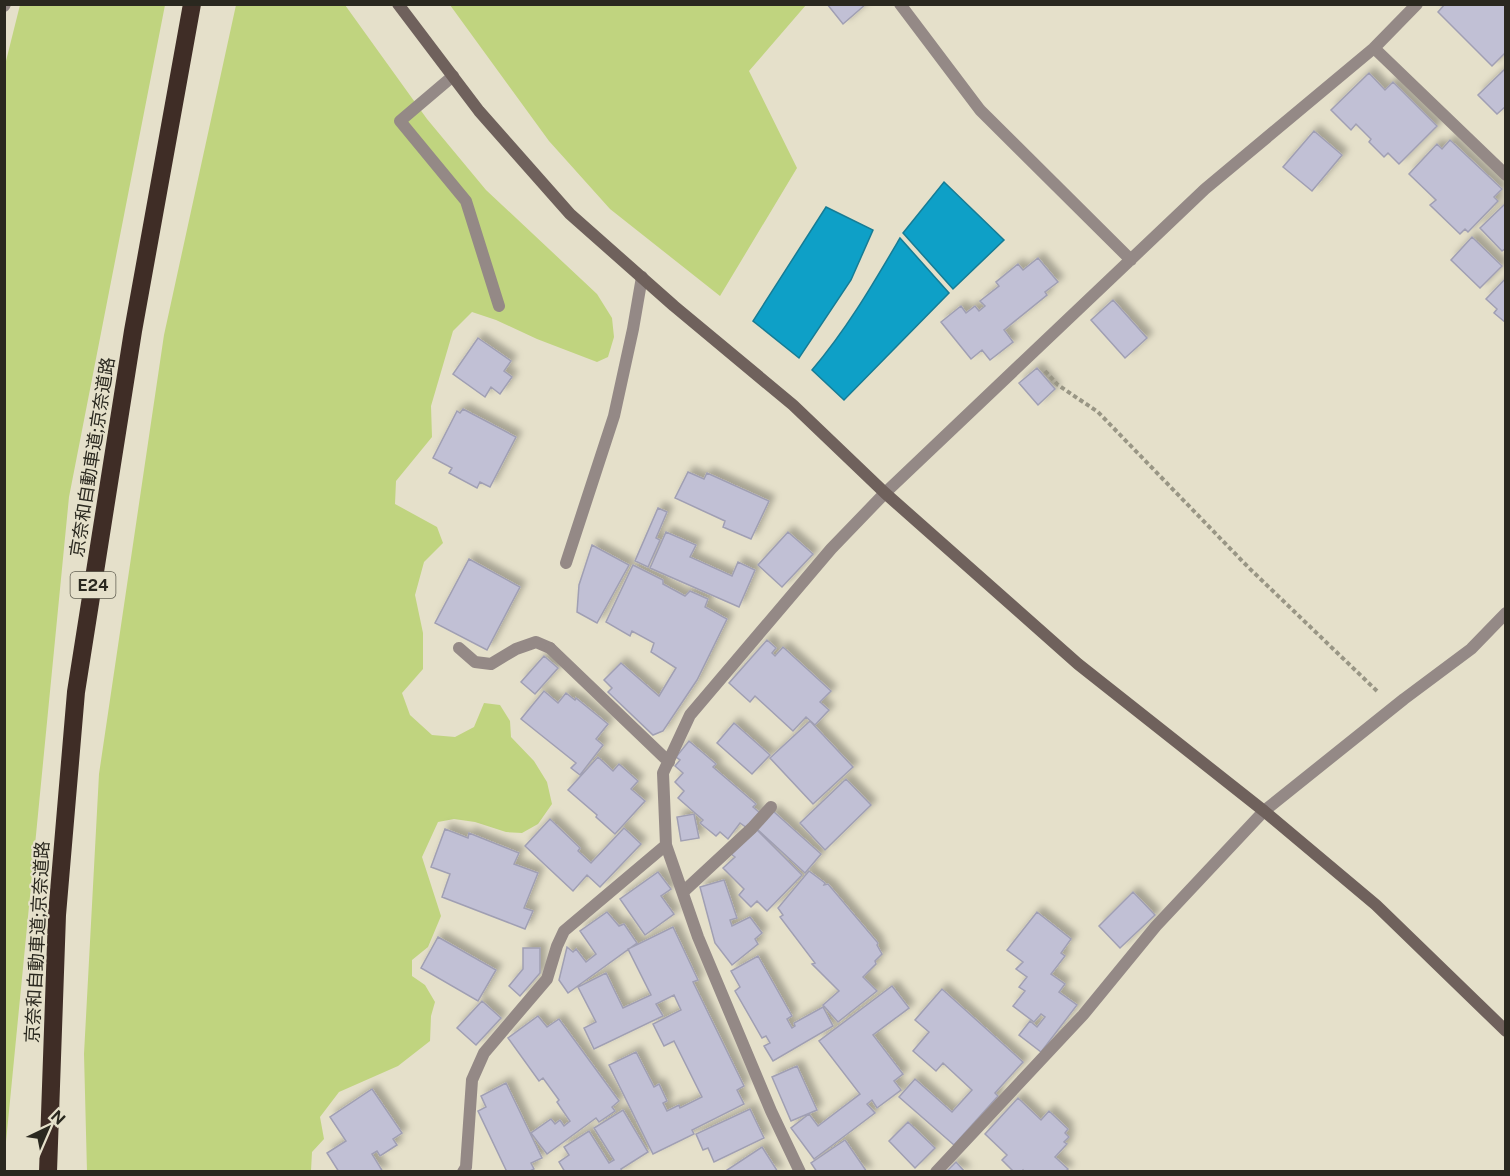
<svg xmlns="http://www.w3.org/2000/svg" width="1510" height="1176" font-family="'Public Sans','Noto Sans JP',sans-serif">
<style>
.green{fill:#c0d47f}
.water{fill:#0ea0c7;stroke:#167c95;stroke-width:1.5}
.building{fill:#c1c0d5;stroke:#a09fb3;stroke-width:1.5;filter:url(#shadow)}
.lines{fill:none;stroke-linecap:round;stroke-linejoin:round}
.path{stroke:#999685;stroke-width:4;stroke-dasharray:4.5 3;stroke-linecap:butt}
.lane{stroke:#948986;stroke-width:12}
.street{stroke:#948986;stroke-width:12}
.secondary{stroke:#6f615c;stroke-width:12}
.highway{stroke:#3f2d26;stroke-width:18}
.labels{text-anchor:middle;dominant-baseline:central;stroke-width:4.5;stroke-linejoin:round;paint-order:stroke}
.shield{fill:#e5e0ca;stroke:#625f52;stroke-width:1.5}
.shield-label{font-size:16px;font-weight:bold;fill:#2a281f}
.street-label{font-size:18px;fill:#2a281f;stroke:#e5e0ca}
</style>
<defs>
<filter id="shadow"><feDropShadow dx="5.5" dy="-5.5" stdDeviation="3" flood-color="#0004"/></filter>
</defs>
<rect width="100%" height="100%" fill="#e5e0ca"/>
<!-- green -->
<path class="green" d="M20 5H165L69 497 5 1152 4 69Z
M236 5H345L427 119 486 190 597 294 612 318 614 337 608 357 597 362 537 339 496 320 472 312 453 331 431 406 432 437 396 481 395 504 437 527 443 543 424 562 415 595 423 633V669L402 693 410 715 432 735 455 737 474 727 484 703 500 705 510 721 511 737 534 761 547 782 552 804 538 824 522 833 506 832 475 822 454 819 438 822 422 857 441 916 428 947 412 960V976L425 985 435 1002 431 1016 430 1041 398 1066 339 1092 320 1117 324 1139 312 1152 311 1171 87 1172 84 1054 99 774 164 335Z
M450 5H806L749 71 797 168 720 296 610 209 549 141Z"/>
<!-- water -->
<path class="water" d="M944 182 1004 240 953 289 903 233Z
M826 207 873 230 851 280 799 358 753 321Z
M900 238 949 293 844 400 812 370C847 329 873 284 900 238Z"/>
<!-- building -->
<path class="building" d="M827 4H866L843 24Z
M1445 4H1506V52L1492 66 1438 12Z
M1506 68V106L1497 114 1478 95Z
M1369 73 1385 90 1393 82 1437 126 1399 164 1388 153 1384 157 1369 142 1371 139 1356 124 1351 130 1331 110Z
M1314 131 1342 155 1312 191 1283 167Z
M1450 140 1502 189 1494 197 1498 201 1468 232 1465 229 1460 234 1430 205 1436 200 1409 174 1437 144 1442 149Z
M1506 203V248L1502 251 1480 228Z
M1472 237 1502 266 1480 288 1451 260Z
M1038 258 1058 282 1045 292 1047 295 1004 330 1013 342 990 360 982 350 971 359 941 322 961 306 966 313 975 306 979 311 985 306 980 301 999 286 996 282 1018 264 1023 270Z
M1506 278V323L1494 313 1497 309 1486 299Z
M1113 300 1147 338 1125 358 1091 320Z
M478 338 511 361 504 371 512 377 500 394 491 387 485 397 453 374Z
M1037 368 1055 389 1038 405 1019 383Z
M463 409 516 437 490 487 480 482 477 488 449 473 452 468 433 458 457 411 460 413Z
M688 472 704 479 707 473 769 501 751 539 723 527 725 521 675 498Z
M658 508 667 512 656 538 660 540 648 567 635 561Z
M666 532 696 545 690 557 732 576 738 562 755 570 739 607 650 568Z
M788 532 813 554 782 587 758 565Z
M592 545 629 565 597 623 577 612 579 585Z
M469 559 520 587 487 650 435 623Z
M633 565 663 580V584L685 596 690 591 708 599 705 607 727 619 697 680 663 731 653 735 608 692 612 688 604 680 621 663 659 696 676 668 651 652 654 643 632 631 630 636 606 622Z
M767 640 776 648 772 653 775 656 783 647 831 691 820 702 829 710 815 725 806 717 793 731 755 696 750 702 729 683Z
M544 656 558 668 535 694 521 682Z
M544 691 558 703 566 693 575 700 576 698 608 724 596 739 603 745 580 775 571 768 576 763 521 719Z
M810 721 853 767 813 804 770 758Z
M734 723 770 755 752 774 717 743Z
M689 741 716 764 713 767 756 804 753 807 760 813 747 828 740 823 728 839 720 832 716 836 700 823 703 820 678 798 684 791 675 782 683 773 675 766 680 760 676 757Z
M598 757 613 771 619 764 638 781 631 789 645 801 615 834 596 817 597 815 568 790Z
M846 779 871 805 825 850 800 823Z
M773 811 821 854 805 873 757 829Z
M694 814 699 838 681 841 677 817Z
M550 819 580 848 578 851 591 863 624 828 641 844 600 887 587 875 573 891 525 846Z
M445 829 468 838 469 833 519 853 514 864 538 873 524 908 533 911 525 929 442 897 450 874 431 867Z
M756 829 802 875 767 911 757 901 751 907 739 895 744 889 723 868 735 857 731 854Z
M809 871 825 883 824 885 828 884 878 943 877 945 882 954 875 961 876 964 863 977 877 991 838 1022 823 1005 839 991 812 964 815 963 780 917 783 915 778 908Z
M658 872 671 889 661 896 674 914 645 935 620 899Z
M724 880 737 918 730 920 732 926 750 917 762 933 755 939 758 944 732 965 715 943 700 887Z
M1133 892 1155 915 1120 948 1099 926Z
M607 912 619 926 624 924 637 943 568 993 559 980 567 947 573 952 576 949 586 962 596 954 580 931Z
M1037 912 1071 939 1061 953 1065 956 1051 974 1065 984 1059 992 1077 1005 1041 1052 1019 1035 1030 1021 1037 1027 1045 1017 1041 1014 1034 1022 1013 1006 1025 991 1019 987 1027 977 1016 969 1023 962 1007 950Z
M673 927 698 980 693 982 744 1086 737 1090 744 1104 692 1130 694 1134 653 1154 609 1065 636 1052 654 1087 659 1084 667 1101 663 1103 667 1111 679 1105 680 1108 702 1097 674 1041 664 1046 653 1024 681 1010 674 995 656 1004 663 1016 594 1049 584 1028 596 1022 578 987 606 973 623 1008 651 995 628 949Z
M438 937 496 970 478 1001 421 968Z
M523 948H540V973L520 996 509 986 523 969Z
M758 956 792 1016 787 1019 792 1028 795 1026 794 1023 823 1007 833 1026 773 1061 764 1046 770 1043 766 1036 762 1038 735 991 740 987 731 971Z
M892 986 909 1008 873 1035 903 1074 894 1081 901 1090 877 1108 872 1100 867 1104 875 1113 814 1159 791 1128 809 1114 818 1126 860 1094 819 1041Z
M942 989 1023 1062 995 1093 998 1096 954 1145 899 1097 915 1079 952 1112 972 1090 943 1063 936 1071 913 1051 929 1032 915 1020Z
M482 1001 501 1018 476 1045 457 1028Z
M538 1016 547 1027 559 1019 619 1101 612 1107 615 1111 599 1122 596 1118 547 1154 531 1133 551 1119 555 1124 560 1120 564 1126 570 1121 557 1102 559 1100 543 1078 539 1081 508 1038Z
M797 1066 817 1110 791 1121 772 1077Z
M506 1083 542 1158 531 1163 534 1169 528 1172H507L478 1111 486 1107 481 1096Z
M372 1089 402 1133 393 1139 397 1145 380 1156 377 1151 372 1154 383 1172H339L327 1153 346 1141 330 1117Z
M1018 1098 1041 1120 1049 1111 1068 1129 1065 1133 1069 1137 1064 1142 1067 1144 1055 1157 1068 1169 1065 1172H1024L1023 1170 1021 1172H1014L1002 1160 1007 1155 985 1134Z
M750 1109 764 1138 714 1162 708 1148 703 1150 696 1134Z
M623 1110 648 1152 621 1169 623 1172H565L559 1162 569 1155 564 1147 589 1131 609 1163 614 1160 594 1128Z
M908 1122 935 1148 915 1168 889 1141Z
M845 1140 867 1172H817L811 1163Z
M762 1147 778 1172H724Z
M956 1162 965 1172H946Z"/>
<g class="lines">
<!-- path -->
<path class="path" d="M1045 371 1058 385 1098 412 1249 568 1378 692"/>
<!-- lane -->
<path class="lane" d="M453 76 400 121 466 201 499 306
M566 563 614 416 633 329 642 277
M459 648 475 662 491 664 516 649 536 642 550 648
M683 892 752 828 771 807"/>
<!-- street -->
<path class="street" d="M900 4 980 110 1131 260
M4 6 5 4
M1374 48 1506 175
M550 648 669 762
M463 1172 466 1167 472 1080 484 1053 547 979 557 946 564 931 666 845
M800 1172 771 1111 698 937 666 845 663 773 690 715 831 549 885 493 1205 189 1374 48 1417 4
M936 1172 1083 1015 1156 926 1264 811 1404 699 1471 649 1506 613"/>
<!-- secondary -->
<path class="secondary" d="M398 4 479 111 570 214 674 306 793 405 885 493 1078 664 1264 811 1376 905 1506 1031"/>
<!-- highway -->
<path class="highway" d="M48 1172 57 915 76 692 133 331 192 4"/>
</g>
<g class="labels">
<!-- shield labels -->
<rect class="shield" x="70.5" y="572" width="45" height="26" rx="4.5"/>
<g class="shield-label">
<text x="93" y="585">E24</text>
</g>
<!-- street labels -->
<g class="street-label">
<text transform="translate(92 457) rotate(-81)">京奈和自動車道;京奈道路</text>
<text transform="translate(37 942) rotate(-87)">京奈和自動車道;京奈道路</text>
</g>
</g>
<!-- border -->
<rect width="1510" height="1176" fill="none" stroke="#2a281f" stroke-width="12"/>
<!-- north arrow -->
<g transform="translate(48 1128) rotate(44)" stroke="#e5e0ca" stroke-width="4.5" paint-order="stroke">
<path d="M0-4.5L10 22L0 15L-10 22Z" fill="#2a281f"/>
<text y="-9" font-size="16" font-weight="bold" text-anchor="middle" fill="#2a281f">N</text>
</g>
</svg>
